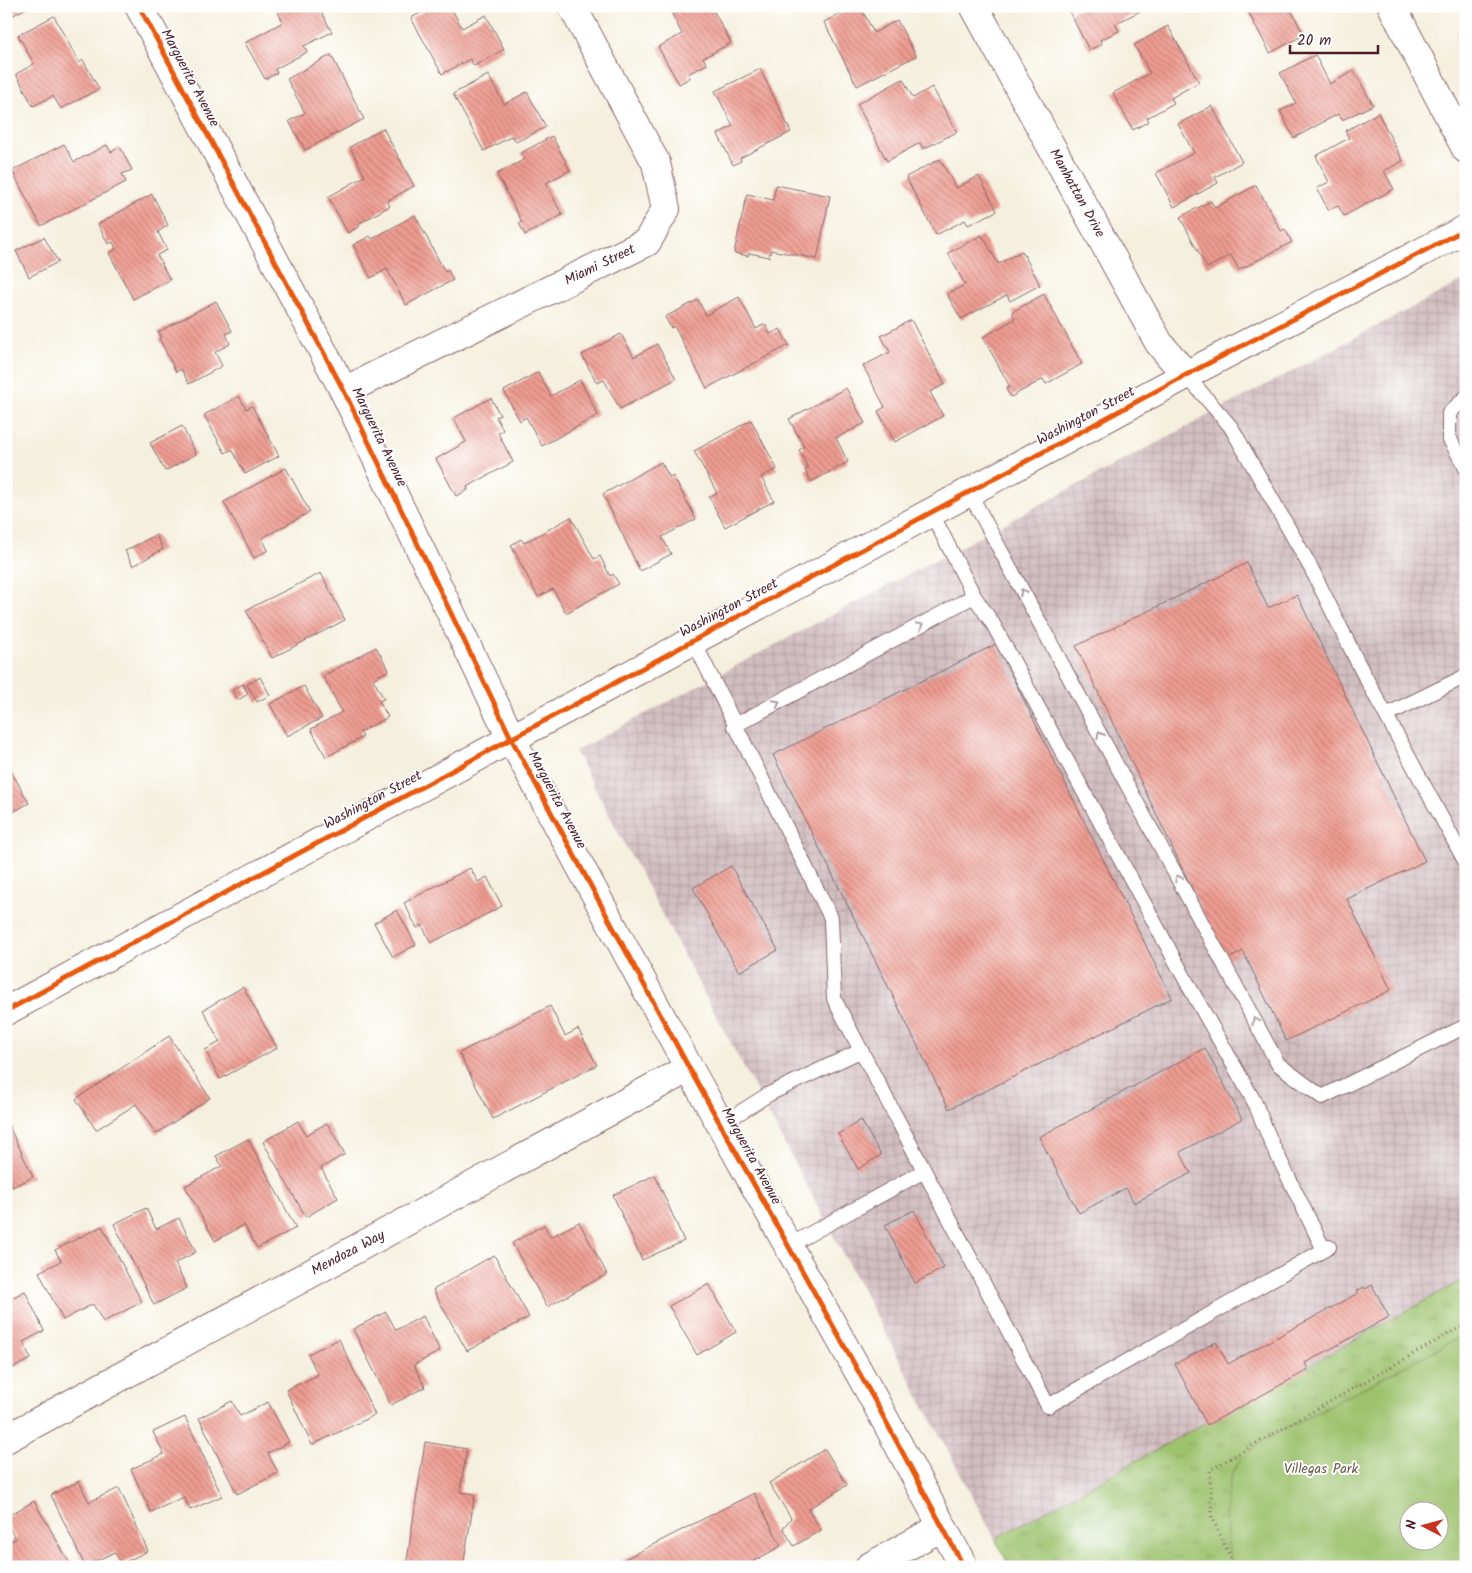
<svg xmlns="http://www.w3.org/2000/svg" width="1472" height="1573" font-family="Kalam,sans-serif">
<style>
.industrial{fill:url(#industrial-grid)}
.grass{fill:url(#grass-tufts);stroke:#73704c;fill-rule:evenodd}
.garden{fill:#9cc26d;stroke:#73704c;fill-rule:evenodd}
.building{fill:url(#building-back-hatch)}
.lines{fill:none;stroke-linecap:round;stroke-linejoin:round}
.lane-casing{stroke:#86686a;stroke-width:16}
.street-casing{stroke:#86686a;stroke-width:30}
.secondary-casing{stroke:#86686a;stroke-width:30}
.path{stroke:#86686a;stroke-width:3;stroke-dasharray:1 4;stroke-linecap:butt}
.lane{stroke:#fff;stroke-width:14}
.street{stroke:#fff;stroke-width:28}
.secondary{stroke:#fff;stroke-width:28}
.cycleway-casing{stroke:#fff;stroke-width:8}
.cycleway{stroke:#e8590c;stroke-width:5}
.oneway{stroke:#ae9aa0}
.labels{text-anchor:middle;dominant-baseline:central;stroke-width:4;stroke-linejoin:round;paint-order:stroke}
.street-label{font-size:14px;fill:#4a1f2b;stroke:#fff}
.park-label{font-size:14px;fill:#675842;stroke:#fff}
</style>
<defs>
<pattern id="industrial-grid" width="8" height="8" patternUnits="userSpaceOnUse" patternTransform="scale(1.25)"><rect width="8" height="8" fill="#d2bec1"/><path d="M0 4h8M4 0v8" fill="none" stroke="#b6a3a6"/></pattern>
<pattern id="grass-tufts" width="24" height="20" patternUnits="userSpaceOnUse" patternTransform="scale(1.25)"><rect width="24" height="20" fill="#9cc26d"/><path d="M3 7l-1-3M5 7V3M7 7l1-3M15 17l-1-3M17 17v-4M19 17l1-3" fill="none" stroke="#88a65f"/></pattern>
<pattern id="building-back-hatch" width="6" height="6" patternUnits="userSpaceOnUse" patternTransform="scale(1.25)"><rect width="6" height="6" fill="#ee9c91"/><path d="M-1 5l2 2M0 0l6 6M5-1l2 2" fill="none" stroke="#c37f77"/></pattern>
</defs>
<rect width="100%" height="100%" fill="#fff"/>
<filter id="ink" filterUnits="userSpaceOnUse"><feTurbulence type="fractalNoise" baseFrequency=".02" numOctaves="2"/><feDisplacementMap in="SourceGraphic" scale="10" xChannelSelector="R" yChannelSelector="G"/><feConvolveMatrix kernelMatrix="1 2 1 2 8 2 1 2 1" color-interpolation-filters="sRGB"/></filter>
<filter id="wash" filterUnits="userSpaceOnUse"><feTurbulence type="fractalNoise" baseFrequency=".0096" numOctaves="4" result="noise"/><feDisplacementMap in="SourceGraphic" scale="20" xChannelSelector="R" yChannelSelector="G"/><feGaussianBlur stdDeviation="1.12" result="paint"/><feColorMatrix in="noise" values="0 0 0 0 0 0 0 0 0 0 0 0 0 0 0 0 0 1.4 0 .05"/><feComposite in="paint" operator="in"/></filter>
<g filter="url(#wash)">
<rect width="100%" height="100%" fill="#f5f0de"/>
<!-- industrial -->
<path class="industrial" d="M1466 279V1282L995 1539 575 751Z"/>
<!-- grass -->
<path class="grass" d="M1466 1278V1567H1010L995 1539ZM1410 1510H1440V1540H1410Z"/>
<!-- garden -->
<path class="garden" d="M1466 1334V1567H1233C1225 1545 1222 1484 1237 1465 1244 1456 1254 1449 1262 1441ZM1410 1510H1440V1540H1410Z"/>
<g id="blocks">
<!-- building -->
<path class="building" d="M6 6H30L6 19Z
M275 6H318L332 32 304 46 307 52 275 69 277 73 265 79 245 43 283 22Z
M433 6H450L462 28 486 15 504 49 474 66 470 59 442 74 411 18Z
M668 6H711L731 43 703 58 707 64 688 74 690 78 679 84 658 47 682 34Z
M854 6H860L874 33 897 20 916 56 857 86 824 22Z
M1083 6H1141L1142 10 1115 24 1119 31 1100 40 1102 44 1089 50 1070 13Z
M1245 6H1289L1304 35 1270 53Z
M54 16 79 63 83 60 99 89 61 109 53 96 33 106 16 74 34 64 18 35Z
M1168 26 1199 82 1171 98 1174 103 1147 118 1149 121 1133 130 1113 93 1150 73 1134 45Z
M331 55 364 119 305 150 289 121 305 113 287 79Z
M1315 55 1330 84 1354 71 1373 105 1342 120 1338 114 1294 138 1280 111 1296 103 1280 73Z
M760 69 791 132 740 158 741 161 733 165 718 134 733 126 715 91Z
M488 75 504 104 527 92 546 127 516 142 512 136 484 151 453 94Z
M903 79 913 98 932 87 957 132 923 149 920 143 887 161 857 104Z
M1212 106 1242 162 1215 177 1218 183 1174 207 1156 173 1194 153 1178 124Z
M1378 113 1403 161 1384 171 1394 189 1344 216 1338 206 1328 210 1317 188 1329 182 1316 156 1349 138 1345 131Z
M383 128 414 186 387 201 390 206 358 224 360 226 348 233 328 197 365 176 350 147Z
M552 136 570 170 546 183 562 215 525 235 519 223 522 222 497 174 525 159 521 153Z
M64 144 74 162 107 145 111 152 120 147 132 170 122 174 126 182 41 226 12 171Z
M940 159 956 188 979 176 997 211 968 225 965 220 936 235 906 177Z
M776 185 830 196 817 259 771 250 769 257 749 253 748 256 734 253 747 194 773 200Z
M1256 185 1281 231 1285 229 1292 242 1239 270 1231 255 1207 268 1180 217 1211 201 1215 208Z
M152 194 168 225 158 232 167 250 157 255 170 280 133 299 109 253 116 249 113 242 108 244 98 224Z
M415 215 445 272 448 270 453 280 406 305 387 269 371 278 353 245 370 236 372 239Z
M982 235 998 264 1022 251 1040 285 1010 301 1007 295 961 319 947 294 965 285 948 253Z
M44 237 58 262 29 277 16 251Z
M1044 294 1082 364 1046 384 1043 379 1011 397 1006 389 1010 387 983 337 1015 319 1012 312Z
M739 297 756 329 765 324 770 334 780 329 789 345 707 388 674 326 671 328 665 317 698 300 706 315Z
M216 301 232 331 226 334 230 344 215 352 222 366 189 384 181 369 176 372 159 338 161 337 158 332Z
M911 320 945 384 930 392 943 416 895 442 878 411 885 407 863 366 890 352 881 336Z
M621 334 634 357 657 344 676 379 620 409 604 380 597 383 582 355Z
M538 372 551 396 580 380 598 415 542 446 526 417 520 421 504 391Z
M846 388 865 423 836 438 848 462 811 482 805 470 808 468 799 450 804 447 789 419Z
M239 396 246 409 252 406 279 456 245 474 232 449 225 453 204 415Z
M491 398 500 415 496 417 503 430 498 433 513 462 467 487 468 490 456 496 436 459 466 442 454 418Z
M751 420 777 469 761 477 774 501 725 527 709 497 717 493 694 451Z
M182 426 196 454 165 471 150 443Z
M661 462 670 478 673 476 696 519 662 537 671 554 640 571 603 494Z
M286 468 310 512 262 538 268 550 254 558 224 502Z
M571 517 594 559 600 556 610 576 613 574 619 584 566 613 553 589 538 597 511 545 521 539 524 543Z
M156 535 163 549 133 566 125 551Z
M1247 563 1268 608 1297 595 1425 861 1347 899 1391 990 1286 1041 1243 951 1226 960 1076 646Z
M321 573 345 620 272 658 246 610Z
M996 644 1172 998 949 1109 773 755Z
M376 647 389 670 373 679 384 699 379 701 388 717 360 732 363 737 326 757 311 729 342 712 323 676Z
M260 677 270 695 257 702 247 685Z
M243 684 248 694 238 700 232 690Z
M304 686 322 718 287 736 270 704Z
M6 762 29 803 6 816Z
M731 866 778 950 739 972 693 888Z
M470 868 478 882 487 877 502 906 431 943 422 925 417 928 404 903Z
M397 910 416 945 393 957 374 923Z
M243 987 277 1048 220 1079 205 1050 220 1042 203 1010Z
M550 1006 565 1036 578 1029 597 1065 493 1119 459 1053Z
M169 1036 210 1098 156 1134 136 1104 96 1130 76 1099Z
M1205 1048 1242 1119 1180 1152 1191 1173 1134 1203 1126 1188 1079 1213 1039 1137Z
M6 1120 33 1177 6 1190Z
M861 1120 881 1155 858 1169 838 1134Z
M298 1121 306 1135 327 1123 345 1154 321 1168 338 1198 306 1217 263 1142Z
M248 1139 296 1228 257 1248 244 1225 215 1241 185 1186 222 1166 216 1156Z
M655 1175 684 1241 642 1260 613 1195Z
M146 1208 156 1229 179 1218 196 1252 175 1263 187 1288 154 1305 114 1224Z
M914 1210 944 1268 915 1283 885 1225Z
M579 1222 607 1274 547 1307 512 1243 544 1225 551 1237Z
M102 1226 142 1302 103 1322 93 1304 63 1320 39 1272 61 1261 55 1250Z
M494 1255 529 1317 467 1351 433 1290Z
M709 1284 736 1332 697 1355 669 1306Z
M1372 1285 1389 1317 1305 1363 1308 1370 1207 1425 1175 1364 1216 1342 1228 1364 1358 1293 1357 1291 1364 1287 1365 1289Z
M25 1291 44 1331 23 1342 31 1359 6 1371V1301Z
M386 1312 396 1330 423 1316 440 1351 414 1365 425 1387 391 1405 353 1329Z
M339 1339 375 1415 312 1445 286 1390 318 1375 308 1354Z
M232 1401 240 1416 268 1402 289 1442 268 1453 278 1473 237 1494 199 1418Z
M185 1417 222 1496 190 1510 184 1497 151 1512 131 1469 164 1454 153 1432Z
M425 1442 467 1449 460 1492 475 1494 463 1567H406Z
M825 1449 847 1485 808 1509 821 1530 794 1546 783 1528 791 1518 769 1483Z
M79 1481 89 1502 119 1488 148 1551 121 1564 115 1552 85 1566 51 1495Z
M754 1493 781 1546 743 1567H622L619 1562Z
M34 1501 72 1567H6V1544L16 1539 6 1522V1517Z"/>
</g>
</g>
<g filter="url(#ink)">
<use href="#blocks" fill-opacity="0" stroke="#86686a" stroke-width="1"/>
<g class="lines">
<!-- lane casing -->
<g class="lane-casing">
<path id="lane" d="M1186 375 1231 427 1311 568 1361 669 1466 863
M1466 397 1449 413V438L1466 468
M969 492 1278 1064 1322 1097 1466 1026
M931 512 974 596 993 624 1190 988 1254 1101 1272 1144 1324 1250
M693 640 831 918 834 999 1048 1406 1329 1247
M1386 715 1466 676
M734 726 974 596
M720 1125 769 1094 860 1051
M788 1246 924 1171"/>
</g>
<!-- street casing -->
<g class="street-casing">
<path id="street" d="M139 6 344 391 511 738 689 1068 876 1403 964 1567
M974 6 1159 343 1186 375
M1392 6 1466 149
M344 391 647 242 666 209 656 163 572 6
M6 1439 689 1068
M869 1567 942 1527"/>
</g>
<!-- secondary casing -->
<g class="secondary-casing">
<path id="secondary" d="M6 1011 1186 375 1466 229"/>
</g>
<!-- path -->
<path class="path" d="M1235 1567 1212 1517 1210 1470 1466 1324"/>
<!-- lane -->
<use href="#lane" class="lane"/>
<!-- street -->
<use href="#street" class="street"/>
<!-- secondary -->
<use href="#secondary" class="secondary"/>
<!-- cycleway casing -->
<g class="cycleway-casing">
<path id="cycleway" d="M139 6 344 391 511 738 689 1068 876 1403 964 1567
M6 1011 1186 375 1466 229"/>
</g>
<!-- cycleway -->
<use href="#cycleway" class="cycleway"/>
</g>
<!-- one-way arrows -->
<defs><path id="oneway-chevron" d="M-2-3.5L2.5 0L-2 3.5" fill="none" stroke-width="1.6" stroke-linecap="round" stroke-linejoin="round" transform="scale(1.25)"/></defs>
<g class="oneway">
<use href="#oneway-chevron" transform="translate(1023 592) rotate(-118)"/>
<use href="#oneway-chevron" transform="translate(920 626) rotate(-29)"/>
<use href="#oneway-chevron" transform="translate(777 703) rotate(-28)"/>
<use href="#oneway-chevron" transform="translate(1100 735) rotate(-118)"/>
<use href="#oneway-chevron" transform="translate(1178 878) rotate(-118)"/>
<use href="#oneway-chevron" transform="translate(1255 1021) rotate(-118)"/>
</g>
</g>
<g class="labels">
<!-- street labels -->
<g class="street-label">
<text transform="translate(190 78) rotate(62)">Marguerita Avenue</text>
<text transform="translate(1077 193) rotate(61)">Manhattan Drive</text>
<text transform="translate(600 265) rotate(-26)">Miami Street</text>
<text transform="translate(1086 416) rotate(-28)">Washington Street</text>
<text transform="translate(379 437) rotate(64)">Marguerita Avenue</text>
<text transform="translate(729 608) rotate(-28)">Washington Street</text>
<text transform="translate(373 800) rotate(-28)">Washington Street</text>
<text transform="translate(557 800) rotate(62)">Marguerita Avenue</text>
<text transform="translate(751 1156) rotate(61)">Marguerita Avenue</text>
<text transform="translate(348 1253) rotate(-28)">Mendoza Way</text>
</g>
<!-- park labels -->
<g class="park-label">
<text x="1321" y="1469">Villegas Park</text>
</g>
</g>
<!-- margin -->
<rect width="1472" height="1573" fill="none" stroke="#fff" stroke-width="25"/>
<!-- north arrow -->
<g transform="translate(1424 1526) rotate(276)"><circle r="24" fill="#ffffff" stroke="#b7a5aa"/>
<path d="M0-4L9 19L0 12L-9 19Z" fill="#c8321e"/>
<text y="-8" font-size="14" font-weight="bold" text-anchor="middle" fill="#4a1f2b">N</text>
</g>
<!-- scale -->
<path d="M1290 45v8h88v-8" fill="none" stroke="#4a1f2b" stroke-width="2.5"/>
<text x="1297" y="45" font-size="15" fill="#4a1f2b" stroke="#ffffff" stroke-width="4" paint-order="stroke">20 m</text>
</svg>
